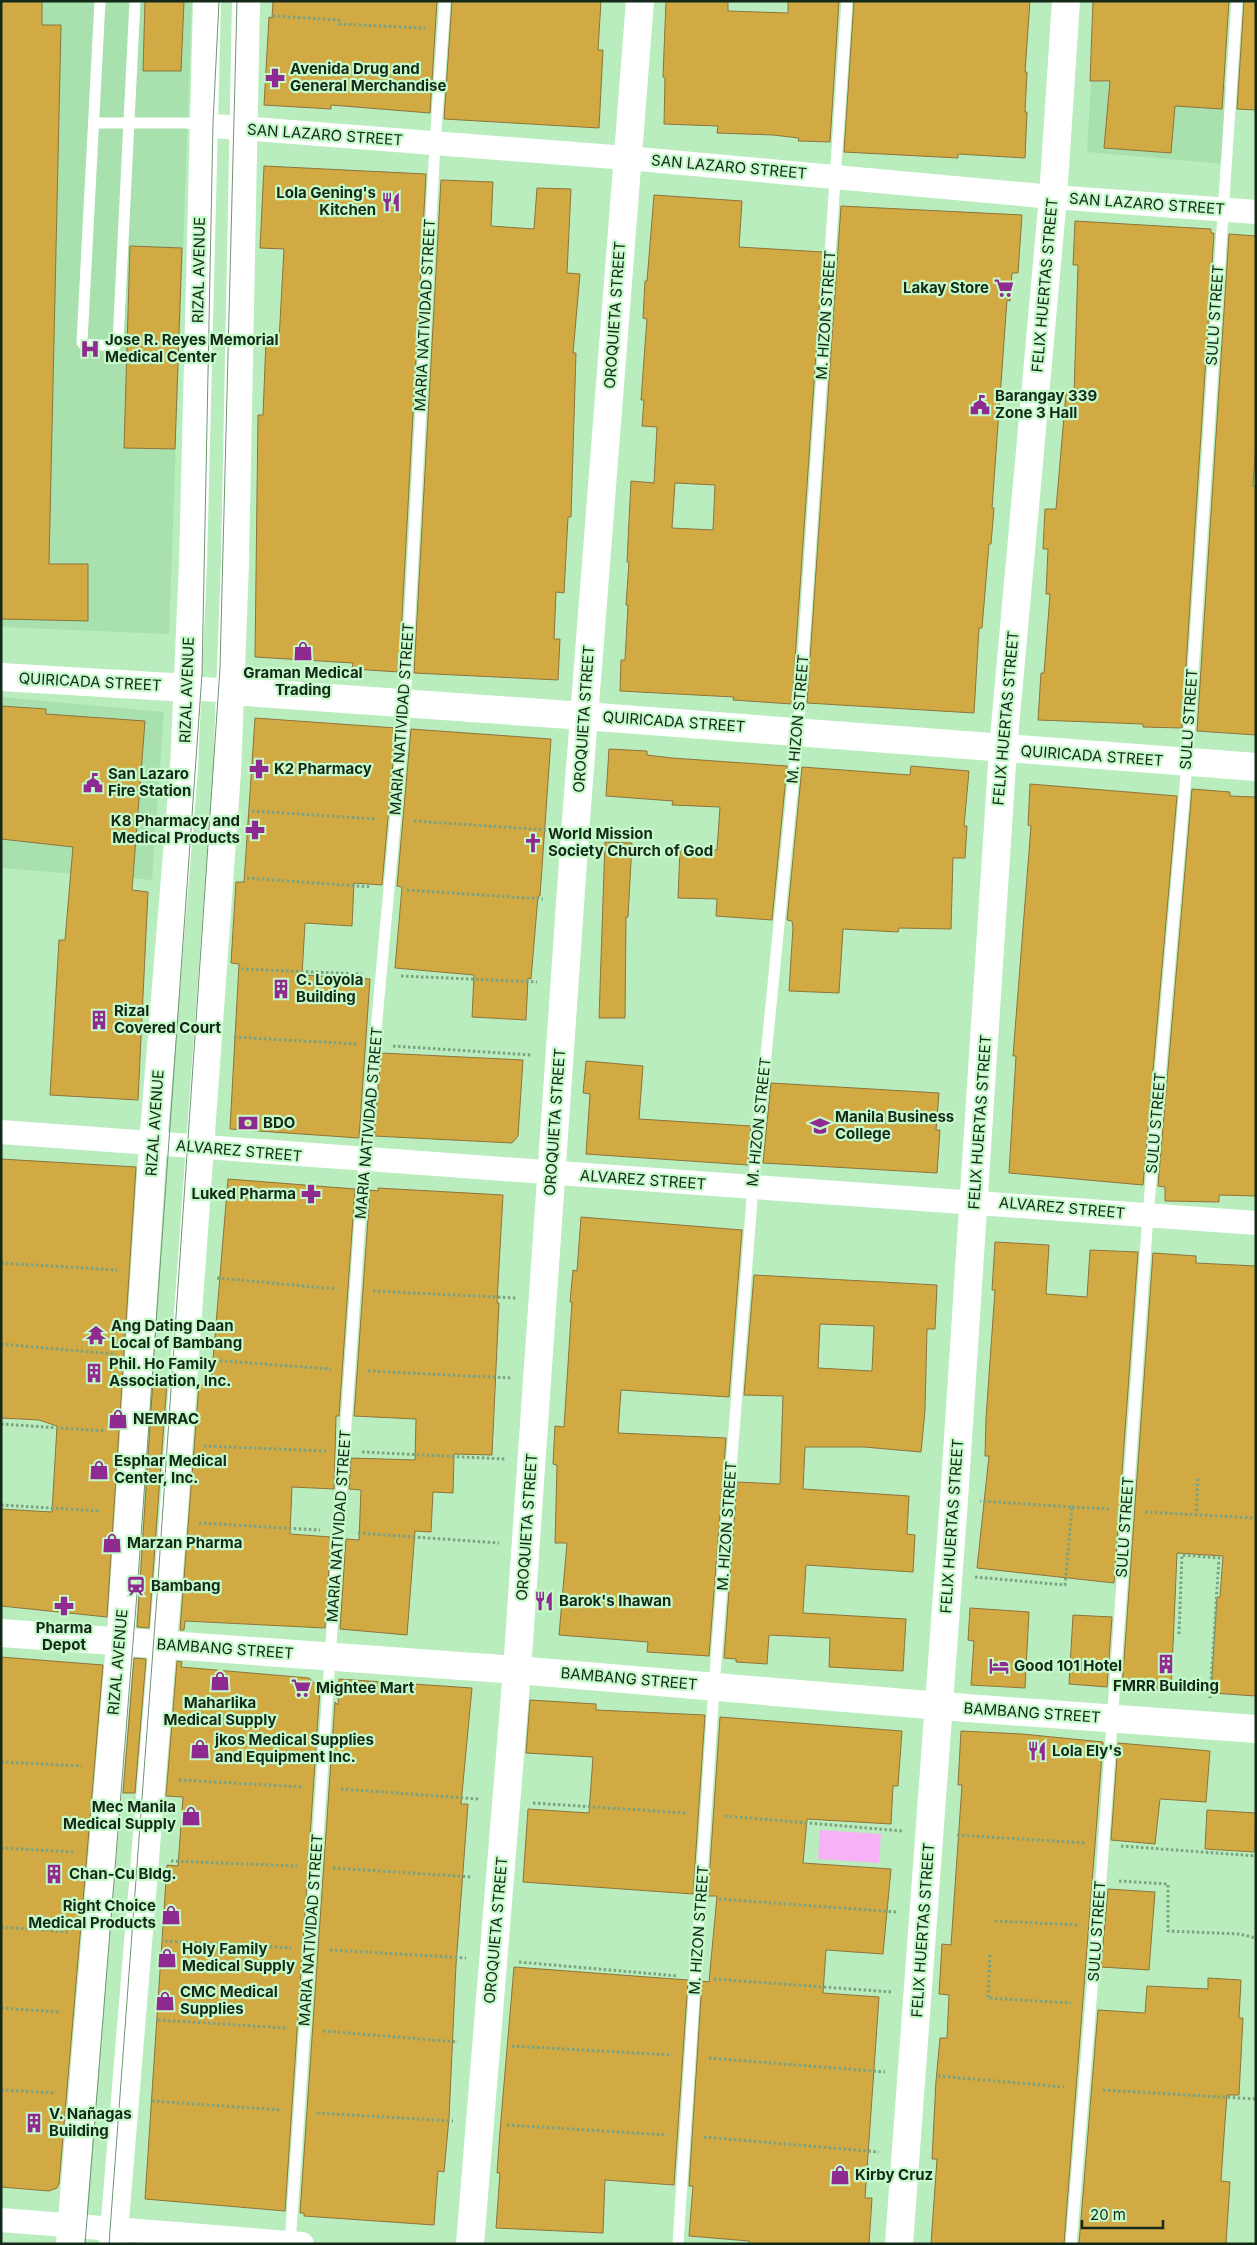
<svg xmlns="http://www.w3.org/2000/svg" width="1257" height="2245" font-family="Inter,sans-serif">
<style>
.built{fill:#a8e1ae}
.green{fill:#f7b1f5}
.building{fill:#d2aa43;stroke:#8c743a;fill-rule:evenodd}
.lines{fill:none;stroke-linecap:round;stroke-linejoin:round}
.path{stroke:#7ba37f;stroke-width:3;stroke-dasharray:2.5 2.5;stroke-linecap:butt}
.service{stroke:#fff;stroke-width:11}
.minor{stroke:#fff;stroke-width:24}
.tertiary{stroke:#fff;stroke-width:28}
.primary{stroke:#fff;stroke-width:28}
.tram{stroke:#6f9573;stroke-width:1}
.labels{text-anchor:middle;stroke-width:4.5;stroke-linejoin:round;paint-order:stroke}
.poi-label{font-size:15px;font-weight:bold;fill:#152918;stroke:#c6facb;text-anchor:start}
.street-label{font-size:15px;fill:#152918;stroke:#c6facb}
</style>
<rect width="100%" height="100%" fill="#b9edbe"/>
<path class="built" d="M1 1H192L169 634 1 627Z
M1091 82 1229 86 1223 164 1087 152Z
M1 697 164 712 152 880 1 868Z"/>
<path class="green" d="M820 1830 881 1834 879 1863 818 1859Z"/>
<path class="building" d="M1 1H42V25H61L49 564H88V621L1 619Z
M145 1H184L181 71H143Z
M273 1H437L430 113 331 105V109L264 105 269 17 272 18Z
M452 1H601L598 50H603L599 128 444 119Z
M666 1H728V11L788 13V1H839L830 142 798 141 799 138 773 135 717 133 718 126 664 124 665 78 663 77Z
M854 1H1030L1025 72H1027L1025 112H1027L1025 158 958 154V158L844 152Z
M1093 1H1229L1222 109 1175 106 1171 153 1104 148 1110 81H1090Z
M1244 1H1256V110L1237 109Z
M264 166 426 174 399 672 352 669 353 663 255 657 258 415H263L266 340H279L284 249 260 248Z
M441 180 493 182 491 226 534 229 537 188 571 189 567 273 580 274 573 353H576L571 517H568L564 593 556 592 554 639H560L558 680 414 673Z
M654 195 742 201 739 247 823 252 792 704 733 700 734 697 620 691 621 660H625L628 605H626L629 562H627L631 481 654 483 657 427 642 426 644 400H641L647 319 643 318 645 281H647ZM675 483 715 485 713 530 672 528Z
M841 206 1022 215 1018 273H1012L1010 301 1007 300 992 508H994L991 544H989L982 628H979L974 713 807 703Z
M1075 221 1211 229V233H1214L1182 728 1143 727V724L1038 720 1041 673H1044L1050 594H1046L1048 549H1043L1045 509H1056L1066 393H1074L1078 265H1073Z
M1229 234 1256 236V444L1253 486H1256V735L1197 731Z
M130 246 182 248 175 449 124 448Z
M1 706 46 709V714L145 721 132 890 148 892 138 1100 50 1095 59 940H65L73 847 1 839Z
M255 718 396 728 382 885 354 883 352 926 305 923 302 975 370 979 359 1138 230 1129 239 964 231 963 236 882H244Z
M411 729 551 739 540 896H538L531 979 528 978 526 1020 472 1017 474 975 395 968 402 887 397 886Z
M609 749 647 751V755L672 758 787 766 772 920 716 916 717 899 678 898 680 849 717 850 720 807 672 805 673 801 606 796Z
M911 766 969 771 964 826H967L965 858H953L951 929 899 928 898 932 843 929 839 993 789 991 793 927 792 921 787 920 802 767 910 775Z
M1030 784 1177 796 1143 1185 1009 1173 1016 1056H1013L1031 826 1028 825Z
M1192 789 1230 792V796L1256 797V1196L1219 1195V1202L1165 1201V1187L1158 1186Z
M605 842 632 843 628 917H626L625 1018H599Z
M381 1053 523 1060 518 1136 512 1143 374 1136Z
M586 1061 643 1066 639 1119 751 1126 748 1165 586 1154 590 1094 583 1093Z
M771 1083 939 1093 936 1130H940L937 1173 763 1163Z
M1 1159 136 1167 107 1617 1 1606V1509L52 1512 57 1426 39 1420 1 1418Z
M228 1179 355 1189 339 1416H336L334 1489 292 1487 290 1534 331 1537 325 1628 185 1621 184 1630H180L199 1384H211Z
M378 1188 503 1195 497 1303H499L492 1455 454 1454 453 1493 433 1492 431 1532 415 1531 407 1635 340 1629 346 1539 359 1540 361 1490 349 1489 351 1458 415 1460 416 1419 354 1416 370 1190 378 1191Z
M581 1217 742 1230 729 1397 621 1390 618 1433 726 1438 709 1656 647 1652 648 1642 559 1635 567 1543H555L557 1465 553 1464 555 1426 564 1427 572 1302H570L573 1270 577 1271Z
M995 1242 1049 1245 1046 1294 1087 1297 1090 1250 1138 1252 1114 1583 977 1568 989 1456H985L986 1418 995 1290H992Z
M1153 1253 1196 1256V1263L1256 1266V1696L1211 1693 1217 1597H1220L1223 1556 1177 1553 1171 1691 1122 1688Z
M754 1275 937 1285 935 1329H927L925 1411 921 1452 864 1447H805L803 1489 909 1496 907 1534 915 1535 913 1572 806 1565 803 1613 906 1619 903 1671 829 1667 830 1638 769 1635 767 1664 736 1662V1659L724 1658 737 1482 780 1484 783 1396 744 1395ZM820 1324 874 1326 872 1371 818 1368Z
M153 1380 167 1381 149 1628 137 1627Z
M970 1608 1029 1612 1025 1688 971 1685 974 1641 968 1640Z
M1073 1615 1112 1617 1107 1687 1069 1684Z
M1 1657 103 1665 59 2184 57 2188 49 2191 1 2187Z
M134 1658 146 1659 135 1793H123Z
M177 1661 182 1662 181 1667 309 1678 320 1688 285 2211 145 2199 167 1865 178 1866 183 1797 166 1796Z
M339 1679 472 1688 461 1804H468L456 1965 449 2118 444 2172 438 2171 434 2225 304 2216V2213H300L335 1702 338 1705Z
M530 1700 596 1704V1710L705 1715 693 1894 523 1882 528 1809 589 1813 593 1757 526 1753Z
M720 1717 902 1731 898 1786H893L891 1824 807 1819 803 1863 891 1869 883 1954 826 1950 823 1993 879 1997 865 2198H872L869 2244H749V2241L689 2236 693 2186H689L702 1981 709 1982 717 1896H708Z
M961 1731 1022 1734 1103 1742 1064 2244H931L937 2159H932L936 2081 940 2038H947L949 1995 939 1994 942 1944 951 1945 962 1785H958Z
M1118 1743 1210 1751 1206 1802 1160 1799 1155 1844 1111 1840Z
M1207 1810 1256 1813 1254 1852 1205 1849Z
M1108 1889 1155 1892 1149 1970 1101 1967Z
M514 1967 688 1980 674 2185 605 2180 603 2233 496 2228 500 2173H497L500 2131Z
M1208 1978 1241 1980 1239 2018H1243L1239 2095H1227L1224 2136 1221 2181 1230 2182 1226 2244H1079L1098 2010 1145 2013 1147 1986 1208 1989Z"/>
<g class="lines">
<path class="path" d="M273 16 339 20V24L425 28
M252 811 376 819
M414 821 548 830
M247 878 371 887
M407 890 543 899
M241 969 362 974
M401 976 537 982
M234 1037 357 1044
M393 1046 532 1055
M1 1263 117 1270
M217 1278 337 1289
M373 1291 517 1298
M1 1344 114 1354
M210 1360 331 1369
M368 1371 511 1378
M1 1424 106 1431
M204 1446 326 1451
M362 1452 505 1459
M1 1505 101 1511
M1072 1507 1109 1509
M1145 1512 1256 1518
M1196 1516 1198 1478
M199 1523 320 1530
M358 1533 499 1543
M975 1577 1065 1585 1072 1507 980 1501
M1179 1634 1182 1555 1219 1558 1210 1698
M1 1762 82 1766
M179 1780 302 1787
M341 1789 479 1799
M533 1803 686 1813
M725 1816 903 1831
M957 1835 1085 1843
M1121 1846 1256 1856
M1 1848 75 1852
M171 1861 297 1866
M333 1868 472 1877
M1119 1881 1168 1884V1931L1239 1934 1256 1938
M719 1899 897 1912
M995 1921 1079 1925
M1 1927 68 1932
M165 1941 291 1948
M330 1950 466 1958
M990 1955 988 1998 1071 2003
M519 1962 678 1976
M714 1979 892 1992
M1 2008 61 2012
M158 2020 286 2028
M323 2031 458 2042
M512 2046 671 2055
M709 2058 885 2072
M938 2076 1064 2087
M1 2090 56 2093
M1103 2090 1256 2099
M152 2101 281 2110
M317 2113 453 2121
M507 2125 667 2135
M704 2137 879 2152"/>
<path class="service" d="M100 1 82 342 83 344 115 346 118 342 135 1
M94 123H187L202 125
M290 2244 364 1161 404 725 435 144 445 1
M678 2244 714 1687 753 1187 798 732 847 1
M1071 2244 1101 1880 1148 1215 1187 763 1237 1"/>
<path class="minor" d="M202 125 627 158 1053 197 1256 212
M188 688 231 691
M1 1132C419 1166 838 1190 1256 1223
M1 2220 302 2244"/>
<path class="tertiary" d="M1 677 188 688
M231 691 584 716 1256 767
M1 1633 517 1670 940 1706 1256 1729
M470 2244 517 1670 575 832 640 1
M899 2244 954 1500 1003 749 1053 197 1066 1"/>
<path class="primary" d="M70 2244 122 1620 153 1144 184 769 193 563 207 1
M113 2244 173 1522 227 772 235 563 246 1"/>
<path class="tram" d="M85 2244 137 1593 202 674 213 123 219 1
M109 2244 157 1596 220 668 237 1"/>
</g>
<defs>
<symbol id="pharmacy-bare" viewBox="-9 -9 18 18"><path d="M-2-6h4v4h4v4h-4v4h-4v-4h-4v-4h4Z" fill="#8f2a90" stroke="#c6facb" stroke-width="2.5" paint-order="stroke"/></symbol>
<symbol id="restaurant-bare" viewBox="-9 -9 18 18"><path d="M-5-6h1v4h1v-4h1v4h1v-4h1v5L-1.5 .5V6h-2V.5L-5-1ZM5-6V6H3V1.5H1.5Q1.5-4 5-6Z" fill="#8f2a90" stroke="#c6facb" stroke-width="2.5" paint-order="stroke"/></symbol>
<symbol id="supermarket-bare" viewBox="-9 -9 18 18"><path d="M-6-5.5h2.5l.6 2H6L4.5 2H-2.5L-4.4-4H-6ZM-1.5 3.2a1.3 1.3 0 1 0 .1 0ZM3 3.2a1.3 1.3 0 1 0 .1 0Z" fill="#8f2a90" stroke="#c6facb" stroke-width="2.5" paint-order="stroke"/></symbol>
<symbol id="hospital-bare" viewBox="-9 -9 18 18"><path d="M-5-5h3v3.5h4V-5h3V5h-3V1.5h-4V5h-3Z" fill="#8f2a90" stroke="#c6facb" stroke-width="2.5" paint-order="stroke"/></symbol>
<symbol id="civic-bare" viewBox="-9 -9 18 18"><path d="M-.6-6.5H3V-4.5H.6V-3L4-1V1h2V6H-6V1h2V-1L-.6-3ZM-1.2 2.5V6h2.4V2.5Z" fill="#8f2a90" stroke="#c6facb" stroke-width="2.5" paint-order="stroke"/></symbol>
<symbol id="shop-bare" viewBox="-9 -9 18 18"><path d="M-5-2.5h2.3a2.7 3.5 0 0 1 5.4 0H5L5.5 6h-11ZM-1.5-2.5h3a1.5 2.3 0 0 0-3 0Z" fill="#8f2a90" stroke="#c6facb" stroke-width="2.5" paint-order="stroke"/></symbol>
<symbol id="church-bare" viewBox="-9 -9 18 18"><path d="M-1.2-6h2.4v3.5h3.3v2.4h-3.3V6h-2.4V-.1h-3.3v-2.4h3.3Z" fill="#8f2a90" stroke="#c6facb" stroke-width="2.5" paint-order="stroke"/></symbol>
<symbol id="building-bare" viewBox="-9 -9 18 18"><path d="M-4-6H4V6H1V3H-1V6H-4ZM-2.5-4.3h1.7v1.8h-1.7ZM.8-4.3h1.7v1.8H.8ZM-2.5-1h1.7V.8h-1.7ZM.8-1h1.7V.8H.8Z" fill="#8f2a90" stroke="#c6facb" stroke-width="2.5" paint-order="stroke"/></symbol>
<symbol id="bank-bare" viewBox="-9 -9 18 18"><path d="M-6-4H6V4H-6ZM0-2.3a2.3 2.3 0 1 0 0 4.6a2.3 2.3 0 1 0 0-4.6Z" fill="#8f2a90" stroke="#c6facb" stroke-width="2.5" paint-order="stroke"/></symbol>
<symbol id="university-bare" viewBox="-9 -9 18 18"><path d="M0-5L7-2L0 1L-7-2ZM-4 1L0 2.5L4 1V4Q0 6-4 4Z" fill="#8f2a90" stroke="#c6facb" stroke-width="2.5" paint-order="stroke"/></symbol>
<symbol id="temple-bare" viewBox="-9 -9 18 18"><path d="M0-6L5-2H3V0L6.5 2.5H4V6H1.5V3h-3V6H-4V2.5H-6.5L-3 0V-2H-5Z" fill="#8f2a90" stroke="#c6facb" stroke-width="2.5" paint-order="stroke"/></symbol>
<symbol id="station-bare" viewBox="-9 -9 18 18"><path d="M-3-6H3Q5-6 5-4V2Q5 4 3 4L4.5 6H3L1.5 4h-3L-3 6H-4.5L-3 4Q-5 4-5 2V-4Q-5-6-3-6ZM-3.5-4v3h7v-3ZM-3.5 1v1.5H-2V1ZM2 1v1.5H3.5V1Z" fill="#8f2a90" stroke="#c6facb" stroke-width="2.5" paint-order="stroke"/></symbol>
<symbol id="hotel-bare" viewBox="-9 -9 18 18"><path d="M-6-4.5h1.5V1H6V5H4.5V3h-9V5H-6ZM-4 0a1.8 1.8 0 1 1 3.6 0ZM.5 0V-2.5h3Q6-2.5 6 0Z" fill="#8f2a90" stroke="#c6facb" stroke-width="2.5" paint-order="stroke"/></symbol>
</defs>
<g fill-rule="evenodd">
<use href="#pharmacy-bare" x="261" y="64" width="28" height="28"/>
<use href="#restaurant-bare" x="377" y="188" width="28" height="28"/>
<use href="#supermarket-bare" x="990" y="274" width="28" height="28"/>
<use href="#hospital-bare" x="76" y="335" width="28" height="28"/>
<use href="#civic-bare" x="966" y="391" width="28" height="28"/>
<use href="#shop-bare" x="289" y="637" width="28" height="28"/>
<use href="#pharmacy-bare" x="245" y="755" width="28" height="28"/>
<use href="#civic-bare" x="79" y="769" width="28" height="28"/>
<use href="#pharmacy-bare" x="241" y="816" width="28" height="28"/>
<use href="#church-bare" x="519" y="829" width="28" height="28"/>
<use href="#building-bare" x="267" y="975" width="28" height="28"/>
<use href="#building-bare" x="85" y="1006" width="28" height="28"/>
<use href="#bank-bare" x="234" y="1109" width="28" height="28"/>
<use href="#university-bare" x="806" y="1112" width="28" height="28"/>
<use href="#pharmacy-bare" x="297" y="1180" width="28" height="28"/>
<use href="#temple-bare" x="82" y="1321" width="28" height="28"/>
<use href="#building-bare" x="80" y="1359" width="28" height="28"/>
<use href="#shop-bare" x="104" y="1405" width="28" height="28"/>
<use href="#shop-bare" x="85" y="1456" width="28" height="28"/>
<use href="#shop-bare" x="98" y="1529" width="28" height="28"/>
<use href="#station-bare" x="122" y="1572" width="28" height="28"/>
<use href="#restaurant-bare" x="530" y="1587" width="28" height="28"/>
<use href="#pharmacy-bare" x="50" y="1592" width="28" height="28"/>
<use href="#building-bare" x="1152" y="1650" width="28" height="28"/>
<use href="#hotel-bare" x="985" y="1652" width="28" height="28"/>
<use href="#shop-bare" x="206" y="1667" width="28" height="28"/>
<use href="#supermarket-bare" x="287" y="1674" width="28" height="28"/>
<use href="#shop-bare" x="186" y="1735" width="28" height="28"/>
<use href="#restaurant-bare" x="1023" y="1737" width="28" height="28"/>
<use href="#shop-bare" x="177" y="1802" width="28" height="28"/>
<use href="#building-bare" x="40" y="1860" width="28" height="28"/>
<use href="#shop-bare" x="157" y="1901" width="28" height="28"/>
<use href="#shop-bare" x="153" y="1944" width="28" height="28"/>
<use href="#shop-bare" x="151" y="1987" width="28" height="28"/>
<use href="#building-bare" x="20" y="2109" width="28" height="28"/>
<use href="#shop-bare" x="826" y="2161" width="28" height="28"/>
</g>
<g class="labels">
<g class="poi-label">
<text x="290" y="74">Avenida Drug and<tspan x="290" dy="17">General Merchandise</tspan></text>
<text x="376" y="198" text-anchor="end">Lola Gening's<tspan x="376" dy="17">Kitchen</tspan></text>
<text x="989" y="293" text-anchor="end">Lakay Store</text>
<text x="105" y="345">Jose R. Reyes Memorial<tspan x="105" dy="17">Medical Center</tspan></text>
<text x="995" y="401">Barangay 339<tspan x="995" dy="17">Zone 3 Hall</tspan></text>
<text x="303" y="678" text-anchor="middle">Graman Medical<tspan x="303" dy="17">Trading</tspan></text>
<text x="274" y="774">K2 Pharmacy</text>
<text x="108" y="779">San Lazaro<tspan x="108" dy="17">Fire Station</tspan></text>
<text x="240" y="826" text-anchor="end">K8 Pharmacy and<tspan x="240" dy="17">Medical Products</tspan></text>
<text x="548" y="839">World Mission<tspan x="548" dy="17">Society Church of God</tspan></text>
<text x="296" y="985">C. Loyola<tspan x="296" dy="17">Building</tspan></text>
<text x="114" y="1016">Rizal<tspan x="114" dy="17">Covered Court</tspan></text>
<text x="835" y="1122">Manila Business<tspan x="835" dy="17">College</tspan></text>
<text x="263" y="1128">BDO</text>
<text x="296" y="1199" text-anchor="end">Luked Pharma</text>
<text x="111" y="1331">Ang Dating Daan<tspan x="111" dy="17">Local of Bambang</tspan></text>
<text x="109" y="1369">Phil. Ho Family<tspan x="109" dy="17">Association, Inc.</tspan></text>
<text x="133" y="1424">NEMRAC</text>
<text x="114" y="1466">Esphar Medical<tspan x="114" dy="17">Center, Inc.</tspan></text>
<text x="127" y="1548">Marzan Pharma</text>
<text x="151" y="1591">Bambang</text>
<text x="559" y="1606">Barok's Ihawan</text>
<text x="64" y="1633" text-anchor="middle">Pharma<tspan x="64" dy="17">Depot</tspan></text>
<text x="1014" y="1671">Good 101 Hotel</text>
<text x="1166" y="1691" text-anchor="middle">FMRR Building</text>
<text x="316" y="1693">Mightee Mart</text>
<text x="220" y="1708" text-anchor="middle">Maharlika<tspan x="220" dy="17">Medical Supply</tspan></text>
<text x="215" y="1745">jkos Medical Supplies<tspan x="215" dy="17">and Equipment Inc.</tspan></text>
<text x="1052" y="1756">Lola Ely's</text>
<text x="176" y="1812" text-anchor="end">Mec Manila<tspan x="176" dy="17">Medical Supply</tspan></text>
<text x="69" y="1879">Chan-Cu Bldg.</text>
<text x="156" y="1911" text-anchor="end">Right Choice<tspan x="156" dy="17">Medical Products</tspan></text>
<text x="182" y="1954">Holy Family<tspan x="182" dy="17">Medical Supply</tspan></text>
<text x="180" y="1997">CMC Medical<tspan x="180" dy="17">Supplies</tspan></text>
<text x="49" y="2119">V. Nañagas<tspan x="49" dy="17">Building</tspan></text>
<text x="855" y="2180">Kirby Cruz</text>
</g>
<g class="street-label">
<text transform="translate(325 135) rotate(4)" y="5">SAN LAZARO STREET</text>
<text transform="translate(729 167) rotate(5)" y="5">SAN LAZARO STREET</text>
<text transform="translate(1147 204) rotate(4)" y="5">SAN LAZARO STREET</text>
<text transform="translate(199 270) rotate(-89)" y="5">RIZAL AVENUE</text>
<text transform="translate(1045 285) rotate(-85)" y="5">FELIX HUERTAS STREET</text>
<text transform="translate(425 315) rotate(-87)" y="5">MARIA NATIVIDAD STREET</text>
<text transform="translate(615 315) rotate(-86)" y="5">OROQUIETA STREET</text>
<text transform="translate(826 315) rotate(-86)" y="5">M. HIZON STREET</text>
<text transform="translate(1215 315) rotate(-86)" y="5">SULU STREET</text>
<text transform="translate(90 682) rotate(3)" y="5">QUIRICADA STREET</text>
<text transform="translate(187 690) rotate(-88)" y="5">RIZAL AVENUE</text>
<text transform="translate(1006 718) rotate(-85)" y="5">FELIX HUERTAS STREET</text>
<text transform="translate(402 719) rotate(-86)" y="5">MARIA NATIVIDAD STREET</text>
<text transform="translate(584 719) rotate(-86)" y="5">OROQUIETA STREET</text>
<text transform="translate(798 719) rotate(-85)" y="5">M. HIZON STREET</text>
<text transform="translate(1189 719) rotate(-86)" y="5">SULU STREET</text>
<text transform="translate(674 722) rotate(4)" y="5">QUIRICADA STREET</text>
<text transform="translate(1092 756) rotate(4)" y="5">QUIRICADA STREET</text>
<text transform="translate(555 1122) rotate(-86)" y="5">OROQUIETA STREET</text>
<text transform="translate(759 1122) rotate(-84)" y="5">M. HIZON STREET</text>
<text transform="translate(980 1122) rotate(-86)" y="5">FELIX HUERTAS STREET</text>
<text transform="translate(155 1123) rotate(-86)" y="5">RIZAL AVENUE</text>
<text transform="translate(369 1123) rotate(-85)" y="5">MARIA NATIVIDAD STREET</text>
<text transform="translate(1156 1123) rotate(-85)" y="5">SULU STREET</text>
<text transform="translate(239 1151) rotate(5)" y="5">ALVAREZ STREET</text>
<text transform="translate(643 1180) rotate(4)" y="5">ALVAREZ STREET</text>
<text transform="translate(1062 1208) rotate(5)" y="5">ALVAREZ STREET</text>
<text transform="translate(339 1526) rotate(-86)" y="5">MARIA NATIVIDAD STREET</text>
<text transform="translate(727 1526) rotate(-86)" y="5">M. HIZON STREET</text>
<text transform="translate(952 1526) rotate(-86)" y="5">FELIX HUERTAS STREET</text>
<text transform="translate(527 1527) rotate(-86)" y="5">OROQUIETA STREET</text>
<text transform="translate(1125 1527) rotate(-86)" y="5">SULU STREET</text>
<text transform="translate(225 1649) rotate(4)" y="5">BAMBANG STREET</text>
<text transform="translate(118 1662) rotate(-85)" y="5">RIZAL AVENUE</text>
<text transform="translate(629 1679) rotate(5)" y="5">BAMBANG STREET</text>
<text transform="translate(1032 1713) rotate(4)" y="5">BAMBANG STREET</text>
<text transform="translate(311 1930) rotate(-86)" y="5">MARIA NATIVIDAD STREET</text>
<text transform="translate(496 1930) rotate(-85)" y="5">OROQUIETA STREET</text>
<text transform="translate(699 1930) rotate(-86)" y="5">M. HIZON STREET</text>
<text transform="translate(923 1930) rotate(-86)" y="5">FELIX HUERTAS STREET</text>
<text transform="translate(1097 1931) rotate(-86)" y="5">SULU STREET</text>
</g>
</g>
<rect width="1257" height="2245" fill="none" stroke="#152918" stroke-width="5"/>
<path d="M1082 2220v8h81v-8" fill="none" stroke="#152918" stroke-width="2.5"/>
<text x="1090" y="2220" font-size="15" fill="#152918" stroke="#c6facb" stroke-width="4" paint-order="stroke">20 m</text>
</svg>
